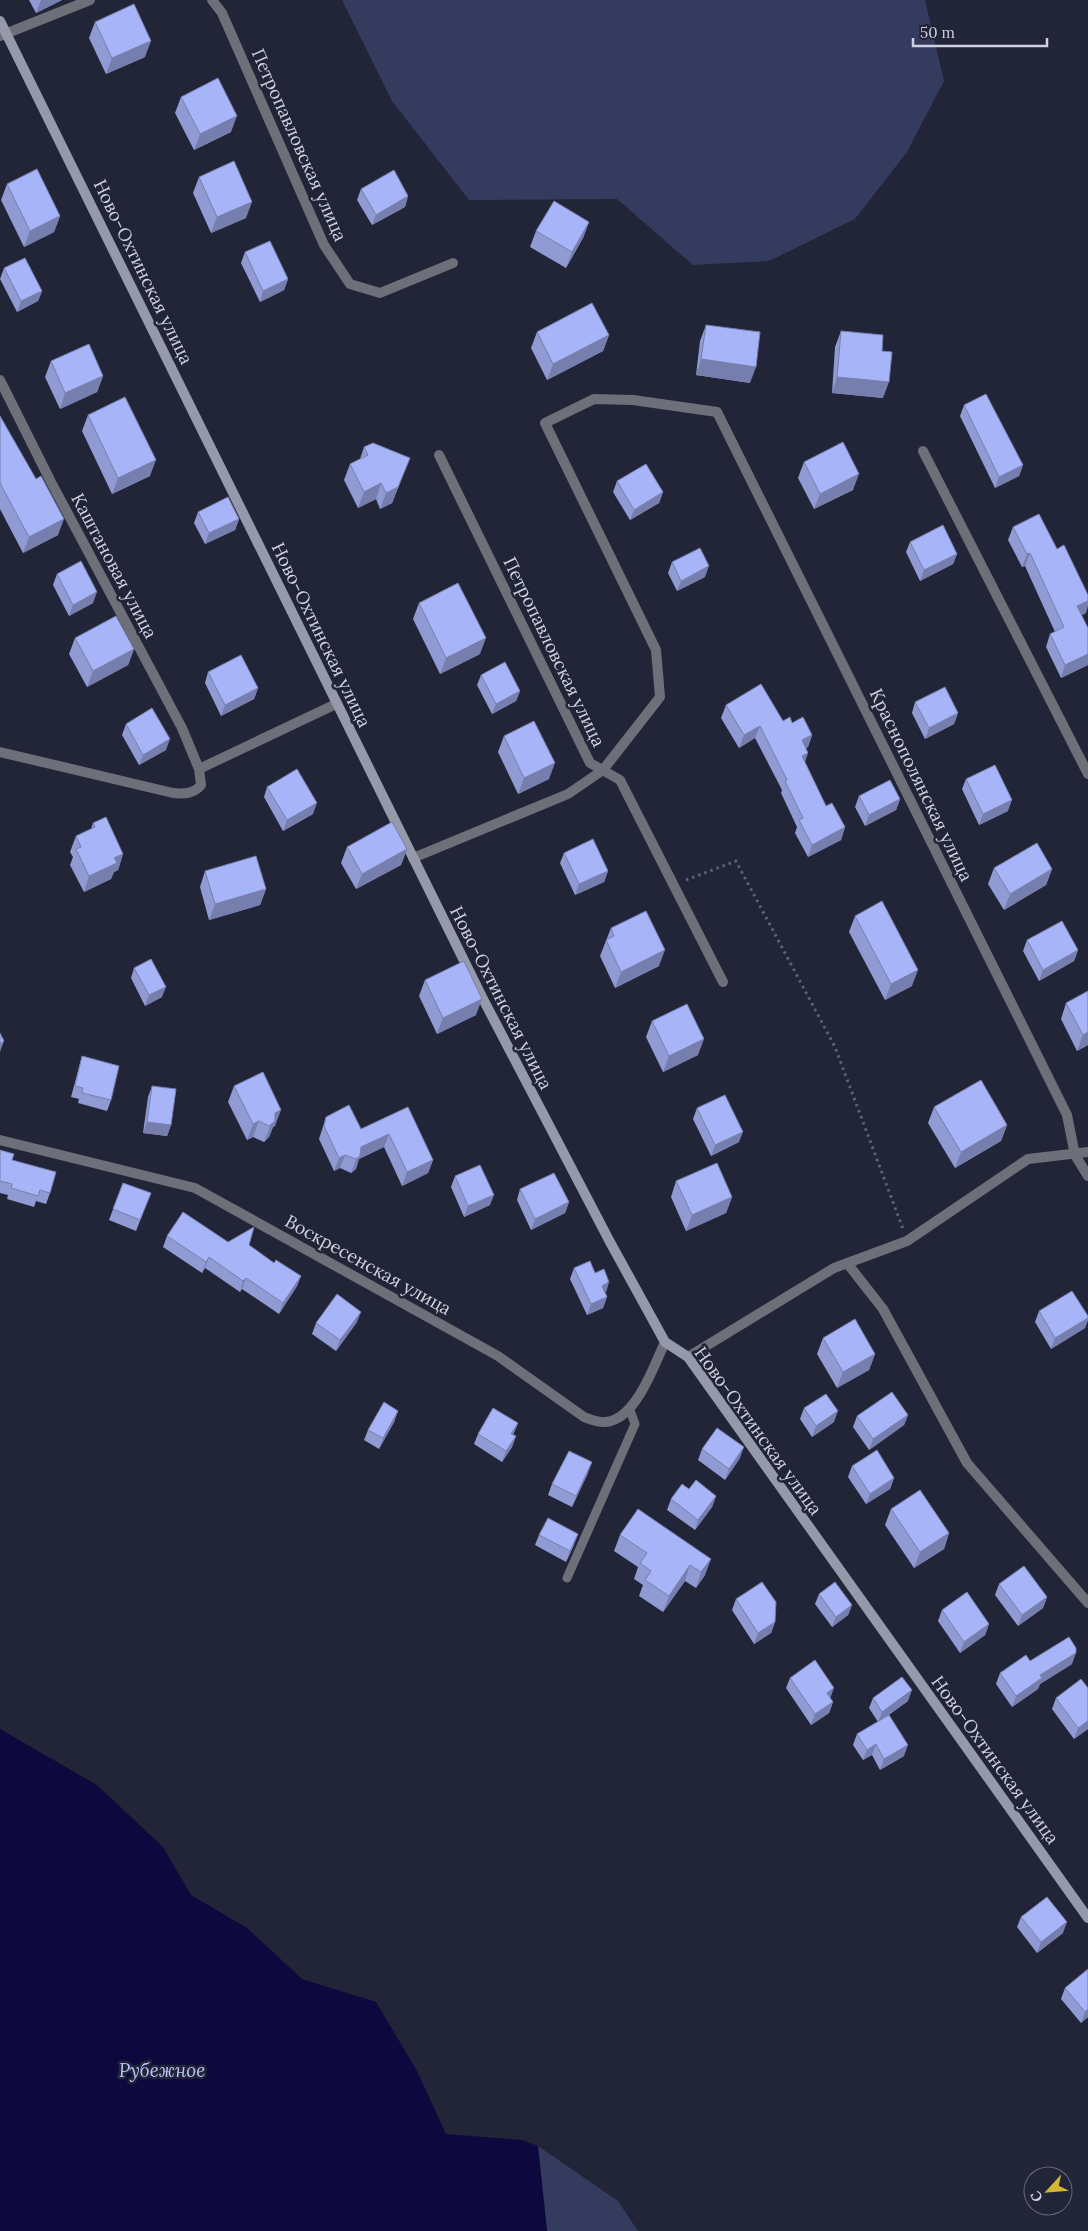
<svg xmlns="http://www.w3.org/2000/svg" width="1088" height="2231" font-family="Lora,serif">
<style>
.green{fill:#353b5e}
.water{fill:#0d093f}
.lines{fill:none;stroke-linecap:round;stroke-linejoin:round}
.path{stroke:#5e6272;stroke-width:3;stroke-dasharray:2.5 4;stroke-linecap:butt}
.lane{stroke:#6d6f79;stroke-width:9}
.street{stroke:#6d6f79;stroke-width:10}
.secondary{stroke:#9599a9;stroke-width:10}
.wall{fill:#909bd4}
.shaded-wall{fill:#757ead}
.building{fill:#a7b4f7;stroke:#757ead}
.labels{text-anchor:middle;stroke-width:5;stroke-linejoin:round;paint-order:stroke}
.street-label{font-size:18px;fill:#cfd2de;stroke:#212537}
.water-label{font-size:19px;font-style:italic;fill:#b9c4fa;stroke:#212537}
</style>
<rect width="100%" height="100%" fill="#212537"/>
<path class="green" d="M342 0H925L944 81 907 152 855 219 769 261 693 265 617 199 469 200 392 101Z
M538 2146 618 2201 638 2231H547Z"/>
<path class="water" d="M0 1729 97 1785 163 1847 191 1895 247 1928 302 1979 376 2002 416 2069 446 2134 522 2140 538 2146 547 2231H0Z"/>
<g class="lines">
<path class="path" d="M686 880 736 861 835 1047 903 1229"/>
<path class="lane" d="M567 1578 635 1424 630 1410"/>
<path class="street" d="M212 0 222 13 324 245 350 284 380 293 453 263
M0 36 90 0
M0 380 51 482 182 728 199 769
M923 451 1088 774
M439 455 590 763 620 780 723 982
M0 752 173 793C184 794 194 794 201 785L199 769 336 704
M413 858 568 794 603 770 660 697 656 650 545 423 594 399 633 400 717 412 1067 1115 1075 1155 1088 1176
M0 1140 195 1188 498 1356 584 1417C592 1420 602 1424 611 1421 637 1414 654 1366 665 1342
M847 1263 883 1309 967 1463 1088 1603
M688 1357 834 1268 907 1241 1028 1159 1088 1152"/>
<path class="secondary" d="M0 21 482 997 610 1242 665 1342 688 1357 1088 1918"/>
</g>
<path class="wall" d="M29 0H62L36 13Z
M95 22 145 57 106 74 89 38Z
M181 97 231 132 194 150 175 113Z
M199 177 246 218 211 233 193 193Z
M7 184 60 216 54 232 24 247 1 200Z
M361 189 408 196 405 207 372 225 357 200Z
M589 222 583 238 566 268 530 247 536 231Z
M245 252 288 279 284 290 260 302 241 263Z
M4 268 42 291 38 301 17 312 0 279Z
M706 325 750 383 696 375 700 341Z
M841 331 882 351 883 398 832 393 835 347Z
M537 332 609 335 603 351 547 380 531 348Z
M51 361 103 376 97 392 60 409 45 377Z
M964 405 1023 465 1019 476 995 488 960 416Z
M88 415 150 476 112 494 82 431Z
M0 416 58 535 23 553 0 509Z
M364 447 410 458 392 503 380 509 376 499 358 508 344 480 350 464 360 459Z
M804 462 853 490 814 509 798 478Z
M617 481 663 492 659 503 630 520 613 492Z
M198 512 239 519 235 530 205 544 194 523Z
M1013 527 1086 613 1081 615 1088 628V665L1061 678 1046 647 1050 634 1055 632 1025 566 1022 567 1008 540Z
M910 542 957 554 953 564 920 581 906 552Z
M672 562 705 577 677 591 668 573Z
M57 574 93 603 69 616 53 585Z
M419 603 480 654 440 674 413 619Z
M75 638 134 649 128 665 87 687 69 654Z
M208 672 258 688 254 699 221 716 205 683Z
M481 675 520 691 516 701 492 714 477 685Z
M915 702 958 713 954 724 925 739 912 713Z
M726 705 783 721 792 723 812 735 808 747 806 748 805 762 826 806 845 827 841 840 808 857 795 833 797 827 781 793 782 790 755 738 739 748 721 718Z
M126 724 166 750 139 765 122 735Z
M504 736 549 779 518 794 498 752Z
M966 779 1008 811 979 825 962 789Z
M267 787 313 814 283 831 264 797Z
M859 796 900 799 896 810 865 826 855 807Z
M93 823 123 854 118 870 114 872 111 879 84 892 70 865 73 857 70 852 76 836 91 829Z
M347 847 407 849 401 865 356 889 341 863Z
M564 853 608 871 604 882 575 895 560 863Z
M994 868 1052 869 1046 885 1004 910 988 884Z
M205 871 266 889 260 905 209 920 200 887Z
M855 916 912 986 885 1000 849 932Z
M611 928 659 966 615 988 600 956Z
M1027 940 1078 950 1074 961 1039 981 1023 951Z
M134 968 162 997 145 1006 131 978Z
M425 980 476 1015 437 1034 419 996Z
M1088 991V1045L1077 1051 1061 1019 1066 1003Z
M652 1021 698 1055 663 1072 646 1037Z
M82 1056 111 1100 107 1111 78 1103 79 1099 71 1097 79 1067Z
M152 1086 171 1125 167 1136 143 1133 148 1097Z
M234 1086 275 1126 273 1127 269 1137 264 1142 253 1137 247 1140 228 1102Z
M408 1107 433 1160 428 1173 402 1186 384 1147 359 1159 356 1169 351 1173 340 1168 334 1171 319 1139 326 1117 361 1129Z
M934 1107 1007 1125 1001 1141 955 1168 928 1123Z
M697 1108 739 1142 711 1156 693 1119Z
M0 1150 50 1193 46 1204 36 1201 34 1207 7 1199 8 1195 0 1193Z
M455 1176 490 1205 464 1217 451 1187Z
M676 1181 732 1197 726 1213 686 1231 671 1197Z
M123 1183 151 1193 136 1231 109 1220Z
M520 1189 569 1202 565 1213 531 1230 517 1200Z
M167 1236 228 1242 249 1245 274 1263 301 1276 297 1286 279 1314 242 1289 240 1292 205 1268 202 1273 163 1247Z
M574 1268 595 1273 607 1297 603 1308 587 1315 570 1279Z
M1039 1311 1088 1316V1320L1085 1328 1051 1349 1035 1322Z
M357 1322 336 1351 312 1334 316 1323Z
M823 1338 875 1354 869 1370 837 1388 817 1354Z
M804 1408 834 1422 812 1437 800 1419Z
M398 1411 394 1422 379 1449 364 1440 368 1430Z
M908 1415 904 1425 869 1450 853 1427 857 1416Z
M518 1423 513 1435 516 1436 512 1447 502 1462 474 1444 478 1434Z
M702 1449 740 1458 725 1480 698 1460Z
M852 1466 894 1478 890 1489 866 1504 848 1477Z
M588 1473 572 1507 548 1495 552 1484Z
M689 1489 716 1496 712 1507 695 1530 667 1510 671 1499Z
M638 1509 705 1575 696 1588 685 1581 663 1612 639 1596 643 1585 634 1579 638 1567 614 1551 620 1535Z
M891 1509 949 1533 944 1549 914 1568 885 1525Z
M539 1535 574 1545 566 1562 535 1545Z
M999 1584 1047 1597 1043 1608 1018 1626 995 1595Z
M819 1594 852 1605 848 1615 832 1627 815 1604Z
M736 1599 775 1622 771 1633 754 1644 732 1610Z
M942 1610 989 1624 985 1635 960 1653 938 1621Z
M1030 1661 1072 1664 1040 1684 1038 1689 1012 1707 996 1684 1000 1673Z
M790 1678 830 1699 833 1702 829 1713 811 1725 786 1688Z
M873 1698 908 1701 886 1717 904 1756 880 1770 872 1755 863 1760 853 1745 857 1734 878 1722 869 1708Z
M1056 1698 1088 1729 1074 1739 1052 1709Z
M1021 1917 1063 1933 1037 1953 1017 1927Z
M1088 1969V2017L1081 2023 1061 1999 1065 1988Z"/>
<path class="shaded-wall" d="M41 0H62L36 13Z
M151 41 145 57 106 74 112 58Z
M237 116 231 132 194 150 200 134Z
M408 196 405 207 372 225 376 215Z
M252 202 246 218 211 233 217 217Z
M60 216 54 232 24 247 30 231Z
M589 222 583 238 566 268 572 252Z
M288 279 284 290 260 302 263 291Z
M42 291 38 301 17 312 21 301Z
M609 335 603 351 547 380 553 364Z
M701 359 756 367 750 383 696 375Z
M103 376 97 392 60 409 65 393Z
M837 377 889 382 883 398 832 393Z
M410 458 392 503 380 509 386 493Z
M156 460 150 476 112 494 118 478Z
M1023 465 1019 476 995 488 999 477Z
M859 474 853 490 814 509 820 494Z
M381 483 376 499 358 508 364 492Z
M663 492 659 503 630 520 634 510Z
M64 519 58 535 23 553 29 537Z
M239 519 235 530 205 544 209 533Z
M1030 553 1025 566 1022 567 1027 554Z
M957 554 953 564 920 581 924 570Z
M709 566 705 577 677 591 681 581Z
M97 592 93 603 69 616 73 605Z
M1088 601V606L1086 613 1072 620 1077 606Z
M486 638 480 654 440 674 446 658Z
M134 649 128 665 87 687 93 671Z
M1088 654V665L1061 678 1065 665Z
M258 688 254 699 221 716 225 705Z
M520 691 516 701 492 714 496 704Z
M958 713 954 724 925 739 929 728Z
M760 726 755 738 739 748 744 735Z
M812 735 808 747 798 753 802 740Z
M170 739 166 750 139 765 143 755Z
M808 753 804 765 802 756Z
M555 763 549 779 518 794 524 778Z
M900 799 896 810 865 826 869 815Z
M1012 800 1008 811 979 825 983 814Z
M317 803 313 814 283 831 287 820Z
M845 827 841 840 808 857 812 845Z
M407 849 401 865 356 889 362 874Z
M123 854 118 870 114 872 111 879 84 892 89 876 114 858Z
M1052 869 1046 885 1004 910 1010 894Z
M608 871 604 882 575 895 579 884Z
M266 889 260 905 209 920 215 904Z
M665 950 659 966 615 988 621 972Z
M1078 950 1074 961 1039 981 1043 970Z
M918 970 912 986 885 1000 891 984Z
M166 987 162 997 145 1006 149 995Z
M482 999 476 1015 437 1034 443 1018Z
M1088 1032V1045L1077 1051 1083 1035Z
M704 1039 698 1055 663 1072 669 1056Z
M4 1041 0 1052V1044Z
M281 1110 275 1126 273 1127 269 1137 264 1142 275 1113Z
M259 1121 253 1137 247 1140 253 1124Z
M147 1122 171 1125 167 1136 143 1133Z
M1007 1125 1001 1141 955 1168 961 1152Z
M743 1132 739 1142 711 1156 715 1145Z
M389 1134 384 1147 359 1159 356 1169 351 1173 361 1147Z
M345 1155 340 1168 334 1171 339 1158Z
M433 1160 428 1173 402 1186 407 1172Z
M494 1195 490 1205 464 1217 468 1206Z
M732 1197 726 1213 686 1231 692 1215Z
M569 1202 565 1213 531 1230 535 1219Z
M209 1257 205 1268 202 1273 206 1262Z
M301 1276 297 1286 279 1314 283 1303Z
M246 1278 242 1289 240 1292 243 1281Z
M609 1282 606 1293 602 1286Z
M607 1297 603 1308 587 1315 591 1304Z
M361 1312 357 1322 336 1351 340 1340Z
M1088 1318 1085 1328 1051 1349 1055 1338Z
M875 1354 869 1370 837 1388 843 1372Z
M398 1411 394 1422 379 1449 383 1438Z
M838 1411 834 1422 812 1437 816 1426Z
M908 1415 904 1425 869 1450 873 1439Z
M518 1423 514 1433 507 1444 511 1434Z
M516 1436 512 1447 502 1462 506 1451Z
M744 1447 740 1458 725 1480 729 1469Z
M592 1462 588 1473 572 1507 576 1496Z
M894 1478 890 1489 866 1504 870 1494Z
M716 1496 712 1507 695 1530 698 1520Z
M949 1533 944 1549 914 1568 920 1552Z
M578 1534 574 1545 566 1562 570 1551Z
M711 1559 705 1575 696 1588 701 1572Z
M690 1565 685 1581 663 1612 669 1596Z
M1047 1597 1043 1608 1018 1626 1022 1615Z
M852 1605 848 1615 832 1627 836 1617Z
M775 1622 771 1633 754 1644 758 1633Z
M989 1624 985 1635 960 1653 964 1642Z
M1076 1653 1072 1664 1040 1684 1038 1689 1012 1707 1016 1696 1040 1675Z
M834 1688 830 1699 827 1693Z
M912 1690 908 1701 878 1722 882 1712Z
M833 1702 829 1713 811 1725 815 1714Z
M1088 1721V1729L1074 1739 1078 1728Z
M876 1744 872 1755 863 1760 867 1750Z
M908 1745 904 1756 880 1770 884 1759Z
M1067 1922 1063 1933 1037 1953 1041 1942Z
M1088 2009V2017L1081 2023 1085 2012Z"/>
<path class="building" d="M134 4 151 41 112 58 95 22Z
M218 78 237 116 200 134 181 97Z
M234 161 252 202 217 217 199 177Z
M37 169 60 216 30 231 7 184Z
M394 170 408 196 376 215 361 189Z
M554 201 589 222 572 252 536 231Z
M270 241 288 279 263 291 245 252Z
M25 258 42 291 21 301 4 268Z
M592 303 609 335 553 364 537 332Z
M706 325 760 332 756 367 701 359Z
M841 331 883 335 882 351 892 352 889 382 837 377Z
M89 344 103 376 65 393 51 361Z
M986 394 1023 465 999 477 964 405Z
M125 397 156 460 118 478 88 415Z
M0 416 36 479 41 476 64 519 29 537 0 483Z
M843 442 859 474 820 494 804 462Z
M373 443 410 458 398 487 386 493 381 483 364 492 350 464 368 455 364 447Z
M646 464 663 492 634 510 617 481Z
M228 497 239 519 209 533 198 512Z
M1039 514 1057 549 1064 545 1088 595V601L1077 606 1088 628V654L1065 665 1050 634 1064 627 1030 553 1027 554 1013 527Z
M943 525 957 554 924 570 910 542Z
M700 548 709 566 681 581 672 562Z
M81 561 97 592 73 605 57 574Z
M458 583 486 638 446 658 419 603Z
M116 616 134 649 93 671 75 638Z
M241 655 258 688 225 705 208 672Z
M505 662 520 691 496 704 481 675Z
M761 684 783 721 790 717 792 723 803 717 812 735 802 740 808 753 802 756 826 806 832 803 845 827 812 845 799 820 803 818 785 781 787 780 760 726 744 735 726 705Z
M945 687 958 713 929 728 915 702Z
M152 708 170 739 143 755 126 724Z
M534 721 555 763 524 778 504 736Z
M995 765 1012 800 983 814 966 779Z
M297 769 317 803 287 820 267 787Z
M890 780 900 799 869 815 859 796Z
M106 817 123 854 114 858 117 863 89 876 76 849 81 847 76 836 95 827 93 823Z
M392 822 407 849 362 874 347 847Z
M593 839 608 871 579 884 564 853Z
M1037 843 1052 869 1010 894 994 868Z
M256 856 266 889 215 904 205 871Z
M882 901 918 970 891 984 855 916Z
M646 911 665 950 621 972 606 940 614 936 611 928Z
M1062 921 1078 950 1043 970 1027 940Z
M151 959 166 987 149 995 134 968Z
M464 961 482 999 443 1018 425 980Z
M1088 991V1032L1083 1035 1066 1003Z
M687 1004 704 1039 669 1056 652 1021Z
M0 1033 4 1041 0 1044Z
M82 1056 119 1066 111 1100 82 1093 83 1088 75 1086Z
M263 1072 281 1110 275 1113V1121L269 1126 259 1121 253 1124 234 1086Z
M981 1080 1007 1125 961 1152 934 1107Z
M152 1086 176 1089 171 1125 147 1122Z
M725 1095 743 1132 715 1145 697 1108Z
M349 1105 361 1129 408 1107 433 1160 407 1172 389 1134 361 1147 360 1156 356 1159 345 1155 339 1158 324 1126 326 1117Z
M0 1150 14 1154 12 1160 56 1172 50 1193 40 1190 38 1196 11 1188 12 1184 0 1181Z
M717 1163 732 1197 692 1215 676 1181Z
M480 1165 494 1195 468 1206 455 1176Z
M554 1173 569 1202 535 1219 520 1189Z
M123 1183 151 1193 140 1220 113 1209Z
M183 1212 228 1242 254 1227 249 1245 274 1263 276 1260 301 1276 283 1303 246 1278 243 1281 209 1257 206 1262 167 1236Z
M590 1261 595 1273 604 1269 609 1282 602 1286 607 1297 591 1304 574 1268Z
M1072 1291 1088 1316V1318L1055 1338 1039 1311Z
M337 1294 361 1312 340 1340 316 1323Z
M855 1319 875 1354 843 1372 823 1338Z
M892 1392 908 1415 873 1439 857 1416Z
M826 1394 838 1411 816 1426 804 1408Z
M384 1402 398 1411 383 1438 368 1430Z
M493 1408 518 1423 511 1434 516 1436 506 1451 478 1434Z
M717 1428 744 1447 729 1469 702 1449Z
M877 1450 894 1478 870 1494 852 1466Z
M569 1451 592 1462 576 1496 552 1484Z
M696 1480 716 1496 698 1520 671 1499 682 1484 689 1489Z
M920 1490 949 1533 920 1552 891 1509Z
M638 1509 711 1559 701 1572 690 1565 669 1596 645 1580 651 1571 640 1563 647 1553 620 1535Z
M548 1518 578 1534 570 1551 539 1535Z
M1024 1566 1047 1597 1022 1615 999 1584Z
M762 1582 776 1602 775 1622 758 1633 736 1599Z
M835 1582 852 1605 836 1617 819 1594Z
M967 1592 989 1624 964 1642 942 1610Z
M1069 1637 1076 1648V1653L1040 1675 1042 1678 1016 1696 1000 1673 1026 1655 1030 1661Z
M815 1660 834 1688 827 1693 833 1702 815 1714 790 1678Z
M902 1677 912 1690 882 1712 873 1698Z
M1081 1679 1088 1688V1721L1078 1728 1056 1698Z
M889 1715 908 1745 884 1759 876 1744 867 1750 857 1734Z
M1047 1897 1067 1922 1041 1942 1021 1917Z
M1088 1969V2009L1085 2012 1065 1988Z"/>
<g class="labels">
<g class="street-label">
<text transform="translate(299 145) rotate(66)" y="6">Петропавловская улица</text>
<text transform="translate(143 272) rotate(64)" y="6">Ново-Охтинская улица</text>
<text transform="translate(114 566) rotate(62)" y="6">Каштановая улица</text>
<text transform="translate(321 635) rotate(64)" y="6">Ново-Охтинская улица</text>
<text transform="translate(554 652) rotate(64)" y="6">Петропавловская улица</text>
<text transform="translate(921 785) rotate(64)" y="6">Краснополянская улица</text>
<text transform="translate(501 998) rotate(63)" y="6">Ново-Охтинская улица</text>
<text transform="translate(368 1265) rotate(29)" y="6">Воскресенская улица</text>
<text transform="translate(758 1431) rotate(54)" y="6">Ново-Охтинская улица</text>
<text transform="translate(995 1760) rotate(54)" y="6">Ново-Охтинская улица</text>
</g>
<g class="water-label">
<text x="162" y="2077">Рубежное</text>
</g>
</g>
<g transform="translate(1048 2191) rotate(244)"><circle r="24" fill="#212537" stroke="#676a7a"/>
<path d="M0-4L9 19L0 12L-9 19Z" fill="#d4b635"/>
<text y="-8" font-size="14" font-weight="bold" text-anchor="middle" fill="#cfd2de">С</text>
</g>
<path d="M913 38v8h134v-8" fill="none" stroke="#cfd2de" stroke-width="2.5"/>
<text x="920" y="38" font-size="15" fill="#cfd2de" stroke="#212537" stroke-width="4" paint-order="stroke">50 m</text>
</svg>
